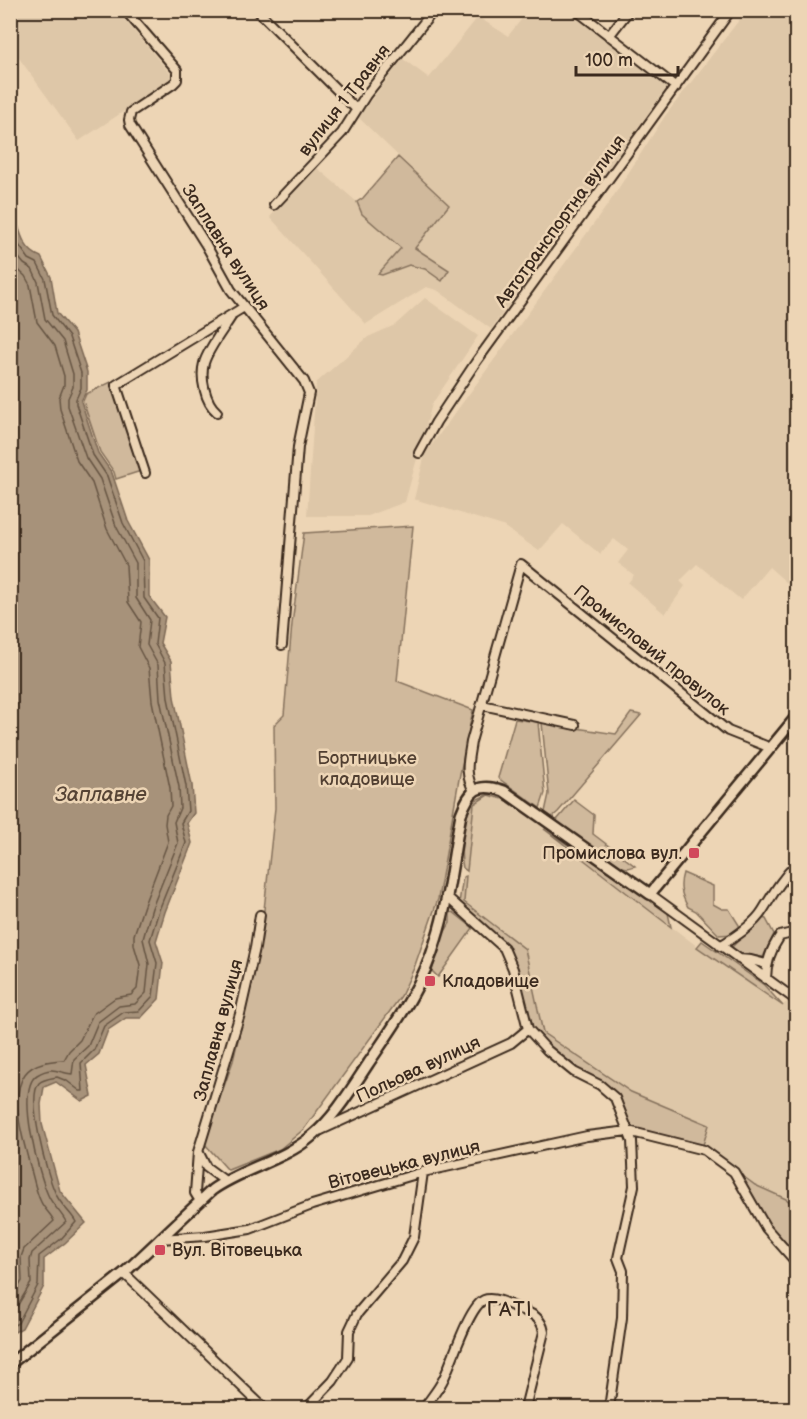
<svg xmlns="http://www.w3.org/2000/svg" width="807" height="1419" font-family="'Balsamiq Sans',sans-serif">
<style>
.built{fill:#dec7a8}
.green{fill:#d0b99c;stroke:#86725d;stroke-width:1.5}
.water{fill:#a7927a;stroke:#7c6855;stroke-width:1.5}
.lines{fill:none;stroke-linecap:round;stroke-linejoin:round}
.shore{stroke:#665443;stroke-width:1.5}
.minor-casing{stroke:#3b2a1e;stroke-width:12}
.tertiary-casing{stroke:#3b2a1e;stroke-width:14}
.minor{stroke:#edd5b5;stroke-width:8}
.tertiary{stroke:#edd5b5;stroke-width:9}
.poi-dot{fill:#d1495b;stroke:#edd5b5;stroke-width:2}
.labels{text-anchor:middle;stroke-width:5;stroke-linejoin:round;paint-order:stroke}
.street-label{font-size:18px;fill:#3b2a1e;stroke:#edd5b5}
.park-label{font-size:18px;fill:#513f31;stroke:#edd5b5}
.poi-label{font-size:18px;fill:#3b2a1e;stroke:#edd5b5;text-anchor:start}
.water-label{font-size:20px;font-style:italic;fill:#564435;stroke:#edd5b5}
.neighbourhood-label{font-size:20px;letter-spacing:1.5px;fill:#3b2a1e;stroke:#edd5b5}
</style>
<rect width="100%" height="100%" fill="#edd5b5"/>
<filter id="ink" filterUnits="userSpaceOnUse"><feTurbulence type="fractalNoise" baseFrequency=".0167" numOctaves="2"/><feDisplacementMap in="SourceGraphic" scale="12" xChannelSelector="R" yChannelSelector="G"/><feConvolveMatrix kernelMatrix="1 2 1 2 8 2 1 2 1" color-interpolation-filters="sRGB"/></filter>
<g filter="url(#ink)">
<path class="built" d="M10 11H117L174 78 79 141 11 47Z
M528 11H568L667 87 491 329 437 290 426 287 366 324 270 217 316 167 445 277 448 270 415 248 449 205 358 117 403 59 429 78 478 17 508 36Z
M746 11H796V591L769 567 741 600 697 564 680 581 685 586 665 614 628 583 634 575 618 563 628 550 614 539 600 554 563 524 539 551 503 526 414 499 425 454 609 203 665 116Z
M425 298 478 336 432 404 405 502 368 516H307L316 383 368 337 395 325Z
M488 795 511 801 566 847 710 956 782 1006 788 1001 796 1007V1207L786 1199 755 1185 703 1145 709 1125 631 1092 543 1032 525 950 464 902 474 804Z"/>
<path class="green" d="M398 157 449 205 415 248 449 270 442 281 425 269 409 265 382 275 378 274 401 248 362 214 357 202 363 198Z
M111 382 141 471 116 479 114 472 100 452 83 401 86 394Z
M413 526 397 681 473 710 459 779 438 899 414 968 401 996 304 1129 280 1149 228 1170 204 1143 233 1061 260 947 275 808 274 725 284 715 292 624 304 533Z
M631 713 641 715 558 812 552 817 545 812 549 794 542 723 616 734Z
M515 719 538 722 545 793 540 808 498 778Z
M491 793 511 801 488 795 474 804 467 871 463 868C458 846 465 824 471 802Z
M574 800 594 815 593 834 635 866 628 868 615 866 559 826 557 820Z
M544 829 590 859 668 913 671 927Z
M683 873 713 886V904L722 909H729L739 925 740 929 734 934 719 935 696 911 688 907C681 895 679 886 683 873Z
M466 876 464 902 525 949 543 1033 631 1092 709 1125 703 1145 631 1128 617 1097 611 1089 575 1070 550 1050 538 1037 528 1020 505 947 459 903 463 877Z
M453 912 473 928 438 977 432 971 441 938 450 923V913Z
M761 918 766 919 774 934 763 957 738 954 730 949Z
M702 941 764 985 783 1006 697 947Z
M736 1171 755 1185 786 1199 796 1207V1258L767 1226Z"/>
<path class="water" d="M10 203C20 221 18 249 41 257L51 277 57 313 74 333 87 372V390L81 401 98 453 112 473 128 521 149 560V596L165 617 160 643 171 661 174 697 192 785 194 813 187 823 192 843 165 912 156 941 163 963 159 999 141 1018H126L108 1030 99 1054 86 1065 92 1096 82 1101 56 1082 44 1087 41 1104 42 1124 60 1191 86 1223 65 1243 44 1259V1286L22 1328 11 1334Z"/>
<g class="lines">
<path class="shore" d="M10 220 16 241 29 259 37 263 45 279 52 315 69 337 81 373V388L76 399V404L93 455 107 476 123 523 143 561 144 598 158 618 155 644 165 663 168 698 186 786 188 811 181 823 186 843 159 910 150 940 157 963 153 996 139 1011 124 1012 104 1026 94 1050 81 1063 83 1091H80L67 1081 57 1077C52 1078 43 1079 39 1083 26 1098 47 1175 55 1192 59 1204 71 1212 76 1222L61 1239 39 1256 38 1285 18 1323 10 1327
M10 247 24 264 32 269 38 282 45 319 63 341 73 374V387L68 398V406L86 458 100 479 116 526 136 563V598L150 620 147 645 158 665 160 699 179 787 180 808 174 822 178 843 152 908 143 939 149 964 146 993 135 1004 119 1006 98 1022 88 1046 74 1059 72 1074C58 1073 54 1065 37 1075 15 1089 39 1175 48 1195 52 1205 62 1213 66 1222L32 1253 30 1260 31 1283 10 1318
M10 262 25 276 30 285 37 322 55 346 64 376V385L59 398 60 409 77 461 92 483 107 529 126 565 128 602 141 622 138 647 149 668 152 701 170 788 171 806 166 815 165 824 168 842 144 905 134 935V945L140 965 137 989 131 995 115 998 93 1014 80 1040 69 1051 64 1060C51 1061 34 1062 25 1074 8 1098 25 1145 31 1170 34 1180 36 1192 41 1202 44 1209 51 1214 54 1221L24 1249 21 1257 22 1281 10 1301"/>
<defs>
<path id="minor" d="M125 10 177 70V80L173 84 131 112 129 120 130 125 206 245 231 290 304 381 309 393 298 447 282 645
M257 10 356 109
M576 10 676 87
M609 36 629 10
M274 205 342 133 366 95 434 10
M217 412C205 402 200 378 204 363 208 349 223 330 231 317
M419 453 436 422 476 362 731 10
M145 473 116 385 244 307
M482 705 575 725
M474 791C464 773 468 762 471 742L521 564 728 731 771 748
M650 894 796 1000
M446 896 504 948 513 969 528 1029 547 1050 574 1072 600 1085 615 1098 632 1141 634 1186 618 1258 623 1271 622 1318 609 1408
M720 946C735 937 754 925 763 910 773 894 782 878 796 865
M739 959 751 960 766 964
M766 979C766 962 771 949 780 936L796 932
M321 1130 511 1043 528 1029
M199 1153 206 1167 225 1181
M200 1201 195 1193 198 1152 240 1014 255 948 260 915
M160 1239 205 1236 250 1229 312 1205 423 1172 587 1136 628 1131 704 1150 734 1172 766 1228 796 1262
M124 1273 264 1408
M307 1408 333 1381 348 1358 349 1331 357 1314 402 1261 414 1237 423 1172
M424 1408C430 1399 439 1389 444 1378 452 1362 469 1306 484 1300 494 1296 510 1305 519 1309 532 1313 542 1318 544 1332L525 1408"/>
<path id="tertiary" d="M10 1364 124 1273 212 1190C243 1168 283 1161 312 1136 335 1117 352 1088 368 1064 395 1024 423 986 436 940 449 900 453 855 461 814 470 790 477 782 504 791L650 894 796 717"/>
</defs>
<use href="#minor" class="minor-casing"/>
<use href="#tertiary" class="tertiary-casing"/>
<use href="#minor" class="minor"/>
<use href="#tertiary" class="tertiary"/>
</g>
</g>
<g class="poi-dot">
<rect x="688" y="847" width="12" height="12" rx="3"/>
<rect x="424" y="975" width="12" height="12" rx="3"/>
<rect x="154" y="1244" width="12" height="12" rx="3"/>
</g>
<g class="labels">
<g class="street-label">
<text transform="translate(344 100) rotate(-52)" y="6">вулиця 1 Травня</text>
<text transform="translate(560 221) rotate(-54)" y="6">Автотранспортна вулиця</text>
<text transform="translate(226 247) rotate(57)" y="6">Заплавна вулиця</text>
<text transform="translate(652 650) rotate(39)" y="6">Промисловий провулок</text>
<text transform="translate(218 1030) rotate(-75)" y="6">Заплавна вулиця</text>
<text transform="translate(418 1069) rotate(-25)" y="6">Польова вулиця</text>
<text transform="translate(404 1164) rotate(-14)" y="6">Вітовецька вулиця</text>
</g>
<g class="park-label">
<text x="367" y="764">Бортницьке<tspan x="367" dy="21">кладовище</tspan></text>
</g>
<g class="poi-label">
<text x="682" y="859" text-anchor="end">Промислова вул.</text>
<text x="442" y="987">Кладовище</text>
<text x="172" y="1256">Вул. Вітовецька</text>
</g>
<g class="water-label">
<text x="101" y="801">Заплавне</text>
</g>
<g class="neighbourhood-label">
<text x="510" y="1316">ГАТІ</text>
</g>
</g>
<rect width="807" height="1419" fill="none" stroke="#edd5b5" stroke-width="36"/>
<rect x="18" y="18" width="771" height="1383" fill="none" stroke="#3b2a1e" stroke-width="2" filter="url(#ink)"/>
<path d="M576 66v9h102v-9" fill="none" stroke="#3b2a1e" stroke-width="3"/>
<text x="585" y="66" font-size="18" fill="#3b2a1e" stroke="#edd5b5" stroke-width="4.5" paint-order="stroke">100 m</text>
</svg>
